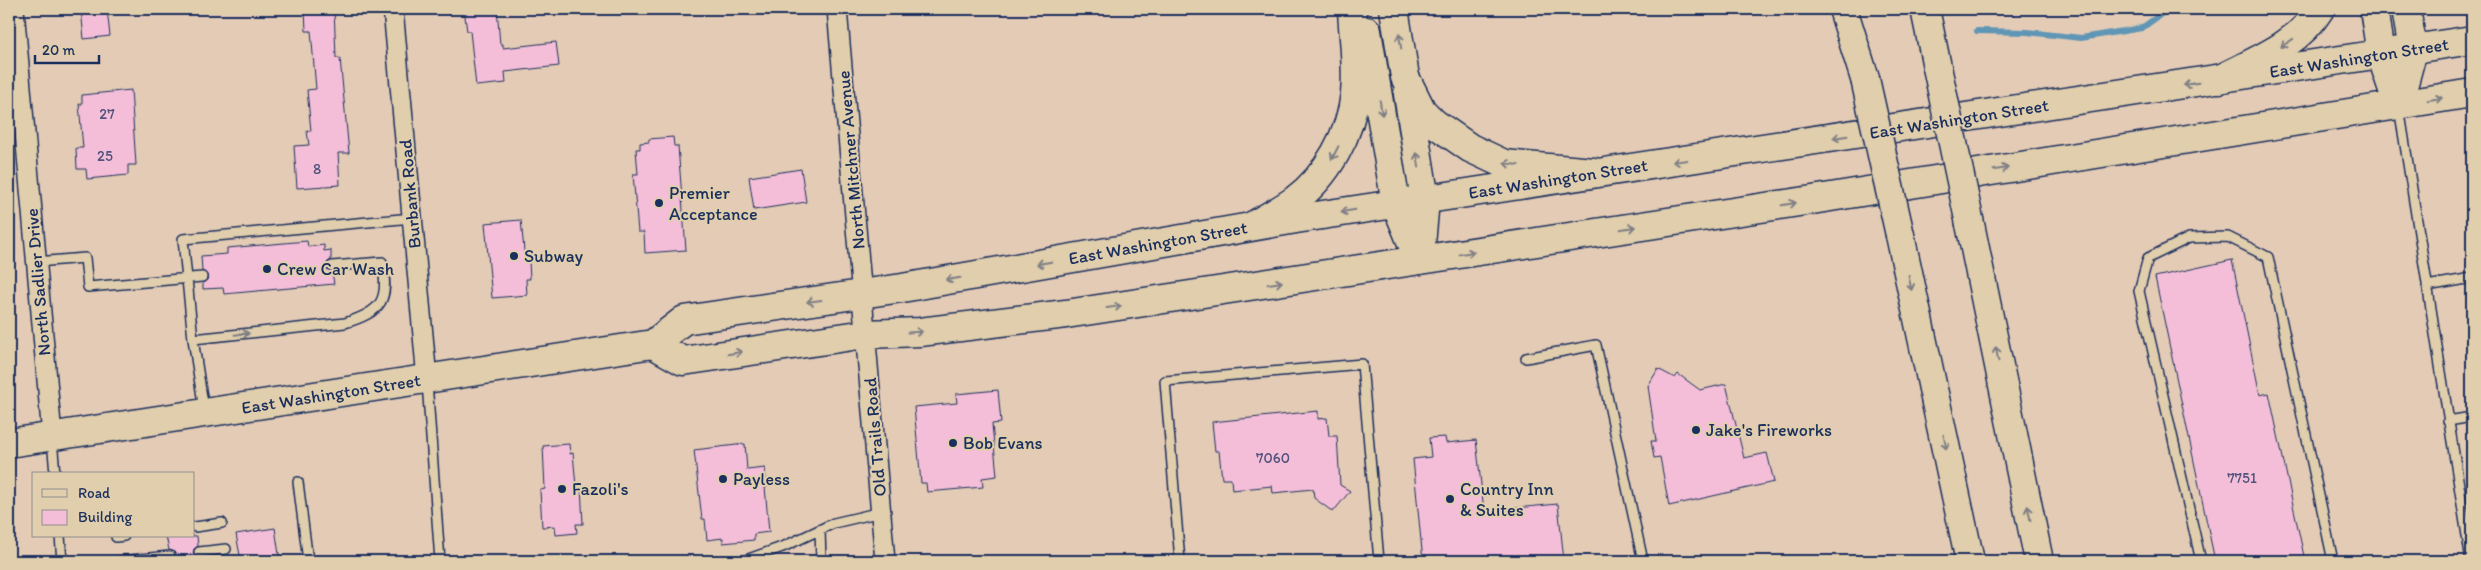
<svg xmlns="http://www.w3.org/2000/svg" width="2481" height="570" font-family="Itim,sans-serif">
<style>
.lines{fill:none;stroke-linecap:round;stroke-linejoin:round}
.stream{stroke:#6196b5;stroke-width:6}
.building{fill:#f4bed8;stroke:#1b2f5e}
.service-casing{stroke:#1b2f5e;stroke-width:12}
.minor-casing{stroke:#1b2f5e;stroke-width:22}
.primary-casing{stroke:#1b2f5e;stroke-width:31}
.motorway-casing{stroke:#1b2f5e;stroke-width:31}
.service{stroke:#e0ceac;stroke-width:9}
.minor{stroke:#e0ceac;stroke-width:19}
.primary{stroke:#e0ceac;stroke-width:28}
.motorway{stroke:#e0ceac;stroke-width:28}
.motorway-bridge-casing{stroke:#1b2f5e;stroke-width:31;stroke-linecap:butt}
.motorway-bridge{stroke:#e0ceac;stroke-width:28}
.oneway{stroke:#7e7e85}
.poi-dot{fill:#1b2f5e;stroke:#e0ceac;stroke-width:2}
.labels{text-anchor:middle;stroke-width:4;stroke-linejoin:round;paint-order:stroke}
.number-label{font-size:15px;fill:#51537c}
.street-label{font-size:18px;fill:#1b2f5e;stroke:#e0ceac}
.poi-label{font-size:18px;fill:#1b2f5e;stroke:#e0ceac;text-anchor:start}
</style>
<rect width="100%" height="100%" fill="#e4cbb5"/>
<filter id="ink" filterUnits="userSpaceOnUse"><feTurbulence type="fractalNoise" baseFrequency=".02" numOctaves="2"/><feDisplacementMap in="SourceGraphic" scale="10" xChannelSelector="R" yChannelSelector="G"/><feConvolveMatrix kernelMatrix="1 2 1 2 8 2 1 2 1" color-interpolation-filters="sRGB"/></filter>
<g filter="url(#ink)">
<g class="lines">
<path class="stream" d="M1977 31 2027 32 2081 38 2142 28 2168 9"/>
</g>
<path class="building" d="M81 9H107L110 36 84 39Z
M305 9H334L336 58H340L349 153H338L340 185 297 188 294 146 309 145 307 131H311L307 90 316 89 311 31H306Z
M464 9H497L500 44H503V48L556 42 559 66 505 72 506 83 476 86 470 31H467Z
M131 90 136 165H128V175L87 179 86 169H77L76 148H83L79 104H82V95Z
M673 137 674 146H678L686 250 645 253 644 232H638L633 174H638L636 149H640V143L649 142V139Z
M801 169 806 202 754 210 749 177Z
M521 220 525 261H529L530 279H526L527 295 492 298 485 223Z
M307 241 308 247 324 245V251L331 250V260L327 263 326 267 332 272 334 284 224 294 223 288 203 289V283L207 280 208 276 202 271 201 256 227 254V248Z
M2232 260 2260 395 2269 393 2305 561H2215L2155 277Z
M1658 369 1675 378 1678 374 1700 390 1726 384 1744 458 1767 453 1774 482 1669 506 1660 457 1654 458 1651 441H1656L1648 386Z
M998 390 1001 423 992 424 997 476 982 478 983 487 927 492 926 483H921L914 407 957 403 956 394Z
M1318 411V419L1327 418 1329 436H1337L1340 485 1350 491 1333 512 1314 498 1313 489 1273 493 1272 486 1232 490 1231 479H1222L1219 451H1215L1212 422Z
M1445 437 1446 443 1476 440 1484 511 1558 504 1564 561H1423L1413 459 1431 457 1429 438Z
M569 444 570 454 573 453 576 487 581 486 583 524H576L577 533 556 535 555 526 542 527 540 490 545 489 543 446Z
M745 444 747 470 765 468 767 487H765L769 532 754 534V540L723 543V538L707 540 705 519H702L694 450Z
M275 528 280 561H241L236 534Z
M166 536H197L198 546 194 549 193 553 200 561H173L176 555 173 551 169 550Z"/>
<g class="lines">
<defs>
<path id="service" d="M2399 107 2471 561
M36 262 85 258 88 287 202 277
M2427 286 2472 278
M193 339 345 323C381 312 390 301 382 262L332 266
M1526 358 1596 345 1643 561
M427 382 440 561
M204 410 193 339 183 239 412 218
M2448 421 2472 417
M52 439 55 474
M298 482 308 561
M195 527 222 523
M820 530 821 561
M60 536 62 561
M116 537 124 536
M199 552 226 549
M119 561 170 556
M743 561 785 546 834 523 881 512
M1180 561 1165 381 1362 364 1379 561
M2201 561 2139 291 2148 258 2189 238 2228 237 2268 257 2333 561"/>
<path id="minor" d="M14 9 52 436
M393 9 427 379
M837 9 885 561"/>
<path id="primary" d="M653 344 683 361 866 334 920 332 1066 314 1812 200 2472 93
M9 443 653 344 684 320 902 288 1296 219 2472 40"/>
<path id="motorway" d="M1394 9 1405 77 1422 111 1434 123 1470 148 1504 164 1594 172
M1843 9 1865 79
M1925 9 1937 67
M2374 9 2381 54 2398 105
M1367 31 1396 204 1419 260
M2220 79C2257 60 2298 45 2320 9
M1408 94 1425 200 1420 256
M2398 105 2413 50 2406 9
M1970 224 2039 561
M1252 226C1266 218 1281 210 1295 200 1327 176 1351 134 1355 93 1358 66 1353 36 1352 9
M1900 235 1970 561"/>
</defs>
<use href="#service" class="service-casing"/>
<use href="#minor" class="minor-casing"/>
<use href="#primary" class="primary-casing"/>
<use href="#motorway" class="motorway-casing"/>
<use href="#service" class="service"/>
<use href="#minor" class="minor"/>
<use href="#primary" class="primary"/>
<use href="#motorway" class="motorway"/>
<defs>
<path id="motorway-bridge" d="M1937 67 1970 224
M1865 79 1900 235"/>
</defs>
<use href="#motorway-bridge" class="motorway-bridge-casing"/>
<use href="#motorway-bridge" class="motorway-bridge"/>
</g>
<defs><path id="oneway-shaft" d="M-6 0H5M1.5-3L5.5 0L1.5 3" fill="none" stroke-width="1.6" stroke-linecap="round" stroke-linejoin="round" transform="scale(1.25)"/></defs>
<g class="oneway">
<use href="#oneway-shaft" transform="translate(1400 41) rotate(-99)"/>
<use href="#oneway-shaft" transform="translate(2287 43) rotate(146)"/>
<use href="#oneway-shaft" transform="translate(2191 84) rotate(171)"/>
<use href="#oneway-shaft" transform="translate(2435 99) rotate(-9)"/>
<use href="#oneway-shaft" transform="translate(1381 108) rotate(81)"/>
<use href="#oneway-shaft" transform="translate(1840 137) rotate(171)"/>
<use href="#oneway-shaft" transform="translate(1335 153) rotate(117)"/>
<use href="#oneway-shaft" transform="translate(1418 160) rotate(-99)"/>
<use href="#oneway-shaft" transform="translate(1680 161) rotate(172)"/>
<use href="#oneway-shaft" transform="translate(1511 164) rotate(-172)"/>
<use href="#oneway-shaft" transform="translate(2001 169) rotate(-9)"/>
<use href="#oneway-shaft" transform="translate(1789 204) rotate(-9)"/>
<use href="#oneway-shaft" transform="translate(1348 211) rotate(171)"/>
<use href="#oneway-shaft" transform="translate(1628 228) rotate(-9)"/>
<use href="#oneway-shaft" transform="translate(1467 253) rotate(-9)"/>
<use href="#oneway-shaft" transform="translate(1044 263) rotate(170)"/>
<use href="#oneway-shaft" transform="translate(953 279) rotate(170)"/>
<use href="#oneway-shaft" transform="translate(1275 283) rotate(-9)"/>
<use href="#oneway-shaft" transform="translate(1910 283) rotate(78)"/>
<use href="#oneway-shaft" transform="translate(814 301) rotate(172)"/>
<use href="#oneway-shaft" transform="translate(1114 307) rotate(-8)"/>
<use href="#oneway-shaft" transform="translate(915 332) rotate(-3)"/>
<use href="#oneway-shaft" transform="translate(242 334) rotate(-6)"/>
<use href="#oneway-shaft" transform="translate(735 353) rotate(-9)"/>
<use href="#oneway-shaft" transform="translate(1997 354) rotate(-101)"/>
<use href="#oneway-shaft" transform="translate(1945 442) rotate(78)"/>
<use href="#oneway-shaft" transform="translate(2029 513) rotate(-101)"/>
</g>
</g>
<g class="poi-dot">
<circle cx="659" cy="203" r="5"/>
<circle cx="514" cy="256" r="5"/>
<circle cx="267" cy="269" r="5"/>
<circle cx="1696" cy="430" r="5"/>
<circle cx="953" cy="443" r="5"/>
<circle cx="723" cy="479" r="5"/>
<circle cx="562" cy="489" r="5"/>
<circle cx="1450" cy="499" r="5"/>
</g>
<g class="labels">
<g class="number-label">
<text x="107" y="119">27</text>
<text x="105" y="161">25</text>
<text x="317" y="174">8</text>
<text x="1273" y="463">7060</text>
<text x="2242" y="483">7751</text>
</g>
<g class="street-label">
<text transform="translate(2359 58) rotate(-9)" y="6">East Washington Street</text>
<text transform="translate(1959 119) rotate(-9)" y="6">East Washington Street</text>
<text transform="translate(851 160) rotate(-95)" y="6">North Mitchner Avenue</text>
<text transform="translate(1558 179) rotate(-9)" y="6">East Washington Street</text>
<text transform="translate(410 194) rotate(-95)" y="6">Burbank Road</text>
<text transform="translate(1158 243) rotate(-10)" y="6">East Washington Street</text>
<text transform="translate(38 282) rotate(-95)" y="6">North Sadlier Drive</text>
<text transform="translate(331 394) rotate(-9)" y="6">East Washington Street</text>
<text transform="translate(875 437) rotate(-95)" y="6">Old Trails Road</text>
</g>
<g class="poi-label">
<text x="669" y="199">Premier<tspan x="669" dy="21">Acceptance</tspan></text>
<text x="524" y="262">Subway</text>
<text x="277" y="275">Crew Car Wash</text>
<text x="1706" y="436">Jake's Fireworks</text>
<text x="963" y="449">Bob Evans</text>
<text x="733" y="485">Payless</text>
<text x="572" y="495">Fazoli's</text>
<text x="1460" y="495">Country Inn<tspan x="1460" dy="21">&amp; Suites</tspan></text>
</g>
</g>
<rect width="2481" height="570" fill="none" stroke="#e0ceac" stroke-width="30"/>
<rect x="15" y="15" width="2451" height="540" fill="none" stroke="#1b2f5e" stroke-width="2" filter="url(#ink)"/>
<rect x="32" y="472" width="162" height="65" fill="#e0ceac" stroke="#918e8d"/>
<rect x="42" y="489" width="25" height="8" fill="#e0ceac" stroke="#918e8d"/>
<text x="78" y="498" font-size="15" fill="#1b2f5e">Road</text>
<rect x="42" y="510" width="25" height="15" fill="#f4bed8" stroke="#918e8d"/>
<text x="78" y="522" font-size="15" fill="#1b2f5e">Building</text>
<path d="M35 55v8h64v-8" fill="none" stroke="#1b2f5e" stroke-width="2.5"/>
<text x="42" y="55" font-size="15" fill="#1b2f5e" stroke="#e0ceac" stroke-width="4" paint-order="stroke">20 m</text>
</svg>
